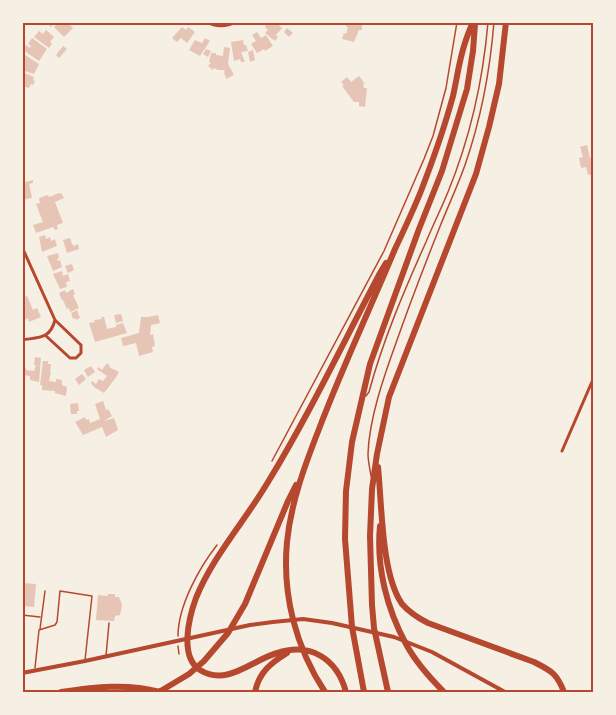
<svg xmlns="http://www.w3.org/2000/svg" width="616" height="715" font-family="Arial,sans-serif">
<style>
.building{fill:#e6c5b7}
.lines{fill:none;stroke-linecap:round;stroke-linejoin:round}
.path{stroke:#b5482f;stroke-width:1.5}
.service{stroke:#b5482f;stroke-width:1.5}
.minor{stroke:#b5482f;stroke-width:3}
.tertiary{stroke:#b5482f;stroke-width:4}
.motorway{stroke:#b5482f;stroke-width:6}
.neatline{fill:none;stroke:#b5482f;stroke-width:2}
</style>
<rect width="100%" height="100%" fill="#f6efe4"/>
<path class="building" d="M46 22H67L73 28 64 37 54 27 56 25 54 23 51 27Z
M267 22H276L282 28 276 35 278 37 275 41 265 33 268 30 265 27Z
M347 22H362V30H359L354 42 342 39 344 33 346 34 348 27H346Z
M182 27 186 30 188 27 195 32 187 43 181 38 177 42 172 38Z
M287 28 293 33 289 37 284 32Z
M46 30 54 37 50 42 52 44 49 48 34 37 39 31 43 34Z
M257 32 261 38 266 35 273 46 265 51 264 49 257 53 251 44 256 41 252 35Z
M32 38 47 49 39 61 23 50 26 45 30 48 31 46 28 44Z
M205 38 210 41 200 56 189 50 195 40 202 43Z
M243 40 244 45H246L248 51 241 52 245 62H241L240 59 234 61 231 42Z
M63 46 67 49 59 58 56 55Z
M224 47 230 48 228 64 234 75 226 79 224 72 225 71 224 70H218L214 68 213 70 208 66 211 63 209 62 211 53H216V55L223 56Z
M206 49 211 51 208 57 203 54Z
M253 50 255 60 250 62 248 52Z
M22 53 39 64 34 74 22 70Z
M22 72 34 77 33 80 35 81 33 85 31 84 29 88 22 86Z
M359 76 365 84 363 85 364 88H367L365 107 359 106V102H354L342 86 344 85 341 82 347 77 351 82Z
M587 145 590 158 592 157 594 163V174L588 175 586 167 581 168 579 158 583 157 580 147Z
M33 180V183L29 184 32 198 22 200V183Z
M59 193 62 194 64 198 55 202 63 223 57 225 58 229 55 230 53 227 36 233 33 225 43 222 36 204 40 203 39 198 48 195 49 197Z
M45 235 46 239 50 237 51 241 55 239 57 246 42 252 39 237Z
M70 238 72 244 74 246 78 244 79 249 67 253 63 240Z
M58 253 59 258 57 259 58 261 60 260 62 267 53 271 47 256Z
M72 264 74 270 68 273 65 266Z
M62 271 63 276 68 274 70 281 66 282 67 287 60 289 53 274Z
M73 289 75 294 73 295 79 308 70 312 69 308 67 309 63 300H62L59 293 65 290 66 293Z
M27 296 33 310 37 308 41 317 29 322 28 318 25 320 22 314V298Z
M77 310 80 318 76 320 75 318 73 319 71 313Z
M121 314 123 321 116 323 114 315Z
M158 315 160 323 151 325 150 335 153 334 155 346 152 347 153 352 139 356 136 343 123 346 121 338 139 333 141 317H148Z
M101 317H104L107 329 116 327V325L123 323 127 333 95 342 89 323 95 322 94 320 102 319Z
M35 357 41 358 39 382 30 380V376L22 375V367L26 368V370L34 371 36 365H34Z
M43 361H48V364H51L50 372H51L49 381 56 382V379L62 380V385L67 387 66 396 55 393V391L42 390V385H40Z
M107 363 110 366 109 367 119 372 117 375V376L104 393 94 387 91 383 92 381 96 384 99 379 103 381 107 376 97 369 99 367 102 370Z
M91 366 95 372 88 377 84 370Z
M82 374 86 379 79 385 75 379Z
M103 401 106 410 108 409 112 416 104 421 114 418 118 430 106 437 102 427 83 435 75 422 85 417 86 420 89 419 90 423 100 419 95 404Z
M78 403 79 411H77V414H71L70 404Z
M22 583 36 584 34 607 22 606Z
M108 594H115V597H119L122 605 120 615 115 616 114 621 96 620 98 595 108 596Z"/>
<g class="lines">
<path class="path" d="M272 461 384 251 424 159 433 136 446 88 457 22
M178 636C178 606 199 568 217 545
M178 646 179 654"/>
<path class="service" d="M366 396 369 392C383 340 404 291 426 242 433 225 441 209 448 192 470 138 483 81 488 22
M371 476C370 469 368 461 368 454 369 419 384 376 396 343 410 303 425 264 441 224 449 204 458 185 465 165 481 119 490 71 494 22
M22 615 40 617
M40 629 45 591
M106 656 109 623
M35 668 39 630 55 625 57 622 60 591 92 596 85 660"/>
<path class="minor" d="M207 22C217 28 226 26 237 22
M22 247 55 320 81 345V353L76 358H70L45 335
M22 340C40 337 50 339 55 320
M562 451 594 377"/>
<path class="tertiary" d="M22 673 85 661 250 625 273 622 303 619 332 623 394 637 432 652 505 692"/>
<path class="motorway" d="M378 467C382 504 381 574 402 604 409 612 418 618 428 623L534 662C552 671 557 674 564 692
M380 526C376 567 387 609 406 644 415 661 431 679 444 692
M61 692C95 687 126 683 160 692
M159 692 189 674 204 661 228 633 245 604 288 501 296 485
M255 692C259 672 271 663 287 653
M325 692C296 648 282 595 287 542 291 502 305 465 319 429 342 368 370 309 395 249 404 230 413 211 421 191 433 160 444 129 453 96 457 79 459 60 465 43 467 36 470 29 473 22
M346 692C337 659 311 642 277 653 252 660 227 687 200 670 179 657 189 617 196 598 213 556 245 521 268 482 309 415 343 343 380 273L386 263
M364 692 352 627 345 539 346 491 352 442 370 364 419 229 442 171 467 89 473 51 475 24
M388 692 374 628 372 605 370 536 372 489 377 454 389 397 476 174 489 127 499 84 506 22"/>
</g>
<rect width="616" height="715" fill="none" stroke="#f6efe4" stroke-width="48"/>
<rect x="24" y="24" width="568" height="667" class="neatline"/>
</svg>
